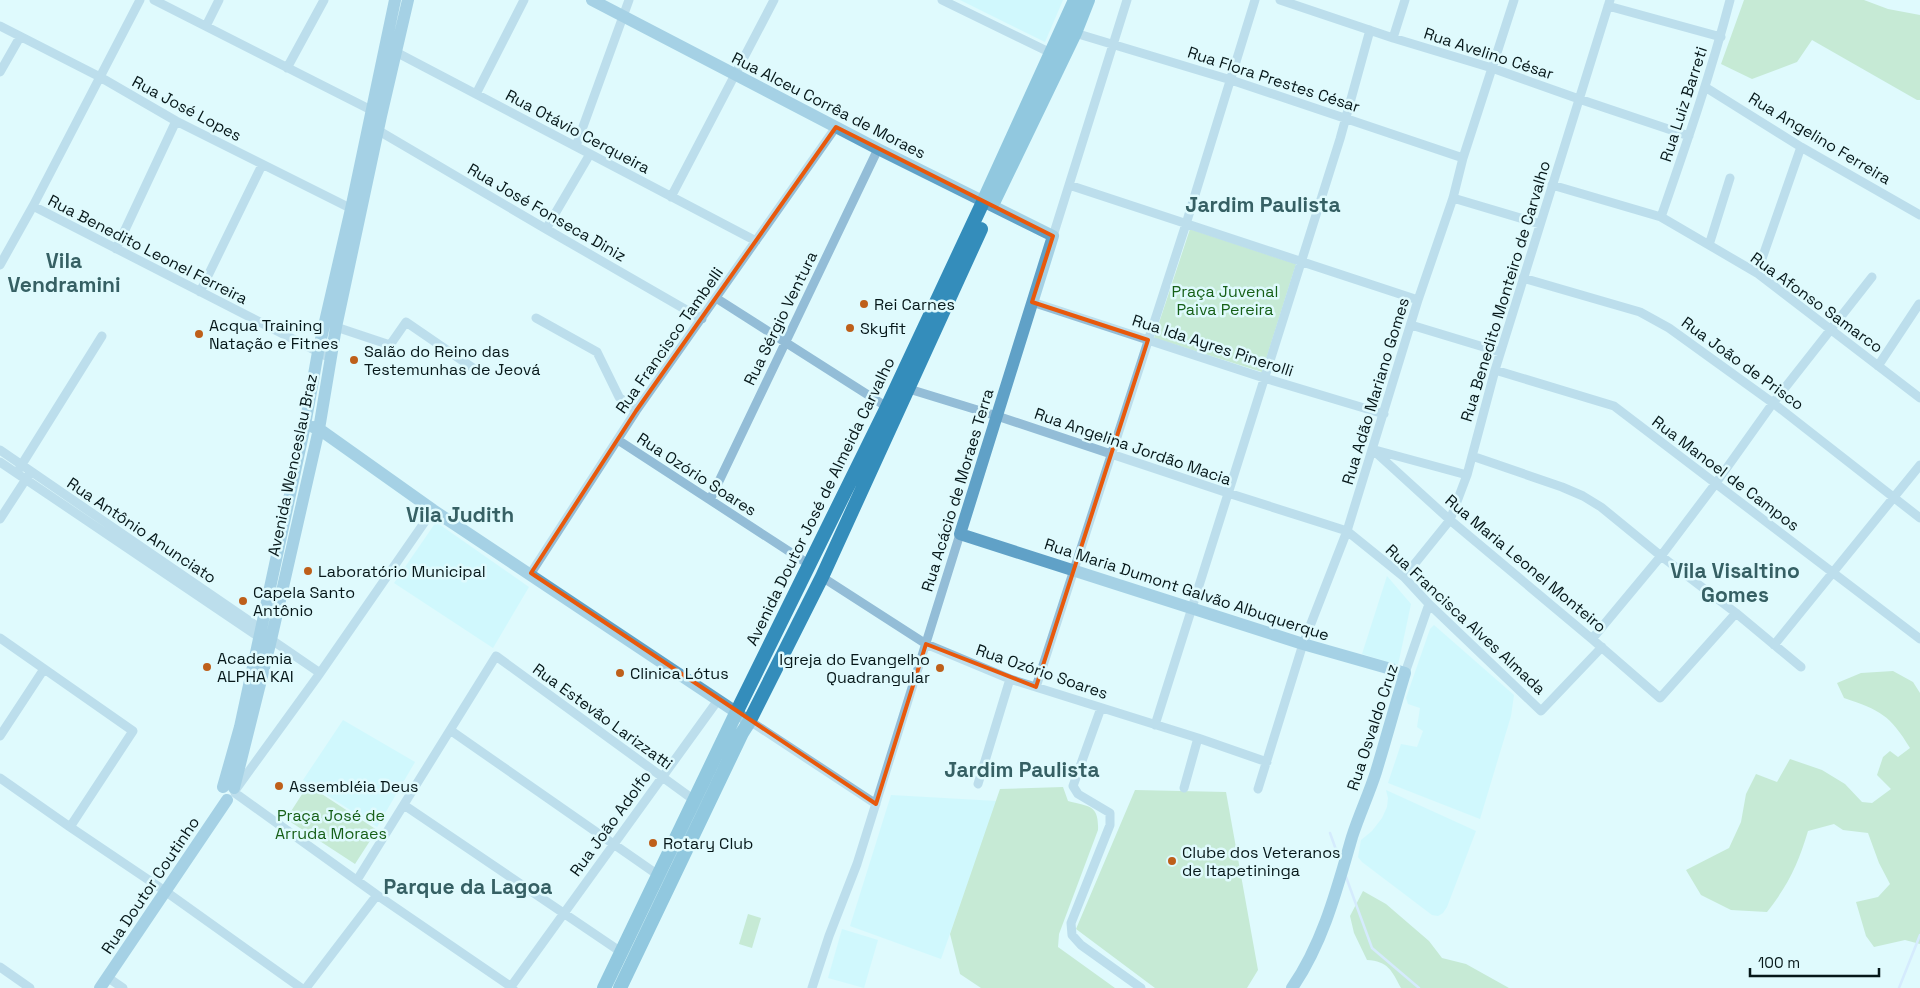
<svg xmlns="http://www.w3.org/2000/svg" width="1920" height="988" font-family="'Space Grotesk',sans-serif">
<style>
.built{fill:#bff7fd}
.green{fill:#a8d7a5}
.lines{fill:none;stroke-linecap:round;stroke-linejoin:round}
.stream{stroke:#c9d9fc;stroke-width:2.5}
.street{stroke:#93bdd7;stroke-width:9}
.secondary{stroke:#60a1c7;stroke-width:12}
.primary{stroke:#348dbb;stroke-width:14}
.marked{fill:none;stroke:#e8590c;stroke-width:4;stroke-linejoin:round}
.poi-dot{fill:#be5f1a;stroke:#dffafd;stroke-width:2}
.labels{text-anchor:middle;stroke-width:5;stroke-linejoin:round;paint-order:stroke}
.street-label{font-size:16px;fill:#061719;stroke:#dffafd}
.park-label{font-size:16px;fill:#165f17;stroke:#dffafd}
.poi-label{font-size:16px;fill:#061719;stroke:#dffafd;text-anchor:start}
.district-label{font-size:21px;font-weight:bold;fill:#366064;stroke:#dffafd}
</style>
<rect width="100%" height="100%" fill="#dffafd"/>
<path class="built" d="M960 0H1063L1045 42Z
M436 522 529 587 493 648 394 583Z
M1387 576 1411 604 1398 665 1362 654Z
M1434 625 1514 695 1511 716 1480 819 1388 783 1401 744 1417 747 1423 731 1417 727 1420 708 1408 704 1406 698 1430 629Z
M343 720 415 762 377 827 303 780Z
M1386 790 1476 831 1447 907 1443 913 1438 916 1432 915 1362 862 1358 857 1361 840 1372 831 1382 818 1387 807 1388 798Z
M891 795 997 801 941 959 850 926Z
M842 929 878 940 864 988 828 978Z"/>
<path class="green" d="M1744 0H1864L1888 9 1920 15V100H1917L1812 40 1797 62 1752 79 1721 64Z
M1190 229 1296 264 1262 372 1154 338Z
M1893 671 1913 682 1920 693V944L1905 940 1874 947 1866 936 1856 902 1878 897 1890 884 1879 863 1868 833 1843 830 1834 824 1808 831C1798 864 1789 884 1767 912L1731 910 1701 895 1686 870 1729 848 1741 822 1746 794 1756 774 1777 782 1790 759 1822 770 1845 784 1862 802 1872 803 1891 789 1877 775 1883 757 1890 751 1898 757 1910 748C1890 715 1880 710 1844 698L1837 683 1861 673Z
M308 785 377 830 355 864 286 819Z
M1063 787 1068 801C1089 807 1099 804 1098 830L1059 934 1058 947 1115 988H981L960 974 950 934 1000 789Z
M1135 790 1226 792 1258 970 1247 988H1155L1076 929Z
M1363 891 1386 904 1429 941 1442 958 1466 964 1509 988H1401C1392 971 1388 961 1367 960L1354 933 1350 916Z
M748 914 761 918 752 948 739 944Z"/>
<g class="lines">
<path class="stream" d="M1330 833 1339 858
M1346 877 1372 948 1419 988
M1899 988 1920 935"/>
<path class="street" d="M154 0 377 113
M942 0 1051 53
M1280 0 1393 38 1492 68 1579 99 1689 136
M1608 6 1721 37
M0 26 100 77 176 121 354 210
M206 26 219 0
M1075 33 1231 80 1463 158
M1393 38 1405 0
M392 50 756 241
M287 68 324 0
M0 72 20 37
M1705 87 1801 147 1920 215
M476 94 524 0
M374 128 546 229 702 319
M576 146 629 0
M1069 185 1418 300
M1552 185 1661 217 1757 273 1920 398
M671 197 774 0
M1453 198 1540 224
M33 206 330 358
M1661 217C1686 145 1711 73 1730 0
M546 229 590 154
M1053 236 1127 0
M1709 245 1730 178
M116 249 176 121
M0 265 33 206 140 0
M1757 273 1801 147
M1523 278 1640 312 1669 328 1773 403 1920 518
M200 292 262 165
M716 298 887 407
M1032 302 1264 378 1384 414
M536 318 597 352 619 397 636 411
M1411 325 1500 352
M336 327 390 345 406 322 476 370
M1878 366 1919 304
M1495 370 1614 406 1920 639
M909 389 997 416 1228 493 1347 531 1404 577 1429 604 1541 711 1602 647
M618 440 810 565
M1372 449 1450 520 1592 639 1660 698 1736 613
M0 450 261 629 266 636 320 673
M1375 450 1467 475
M1472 456 1562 487 1583 496 1601 507 1661 556 1736 613 1801 667
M0 462 259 637 264 636
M19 469 102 336
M710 500 878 149
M0 519 28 476
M531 573 636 411 836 127
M822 577 926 644 1010 679 1198 738 1267 762
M1404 577 1450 520 1467 475 1495 370 1610 0
M0 638 133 731 70 827
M1592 639 1661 556 1716 483 1773 403 1872 277
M1774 645 1920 465
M1405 673 1429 604
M1036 687 1186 224 1255 0
M1101 708 1073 786 1078 794 1110 813V825L1071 923 1072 935 1081 945 1141 988
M749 722 756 725 876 804
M1155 725 1340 139 1370 30
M450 730 658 875
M0 736 44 669
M0 778 70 827 165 891 301 988
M978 784 1010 679
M1184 788 1198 738
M236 789 318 676 433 510
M1258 789 1303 644 1347 531 1418 300 1453 198 1463 158 1514 0
M235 793 377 895 513 988
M404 805 621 952
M357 880 496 656 694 800
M0 967 30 988
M107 977 123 988
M306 988 377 895
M510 988 718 700
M812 988 829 936 857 864 960 534"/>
<path class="secondary" d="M592 0 878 149 1053 236 960 534 1303 644 1405 673C1395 706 1386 739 1376 772 1369 794 1359 815 1352 837 1337 889 1323 943 1292 988
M313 427 319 429 433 510 736 712 749 722
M223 787 240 727 305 425 318 352 351 209 395 0
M234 788 270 644 319 429 336 327 381 116 408 0
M100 988 227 800"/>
<path class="primary" d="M994 201 1075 33 1088 0
M604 988 739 707 887 407 983 202 1075 0
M620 988 742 733 749 722 822 577 981 229"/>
</g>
<path d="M0 0H1920V988H0ZM836 127 1053 236 1032 302 1148 340 1036 687 926 644 876 804 531 573 636 411Z" fill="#dffafd" fill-opacity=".55" fill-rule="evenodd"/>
<path class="marked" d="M836 127 1053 236 1032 302 1148 340 1036 687 926 644 876 804 531 573 636 411Z"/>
<g class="poi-dot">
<circle cx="864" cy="304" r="5"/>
<circle cx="850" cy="328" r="5"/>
<circle cx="199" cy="334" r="5"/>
<circle cx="354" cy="360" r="5"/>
<circle cx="308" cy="571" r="5"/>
<circle cx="243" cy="601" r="5"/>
<circle cx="207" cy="667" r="5"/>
<circle cx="940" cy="668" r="5"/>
<circle cx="620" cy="673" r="5"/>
<circle cx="279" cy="786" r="5"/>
<circle cx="653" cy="843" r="5"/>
<circle cx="1172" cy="861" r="5"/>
</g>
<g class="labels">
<g class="street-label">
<text transform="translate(1489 53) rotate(18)" y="6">Rua Avelino César</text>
<text transform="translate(1274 79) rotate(18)" y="6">Rua Flora Prestes César</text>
<text transform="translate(1683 104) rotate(-72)" y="6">Rua Luiz Barreti</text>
<text transform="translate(829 105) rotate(27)" y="6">Rua Alceu Corrêa de Moraes</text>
<text transform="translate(187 108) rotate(28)" y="6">Rua José Lopes</text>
<text transform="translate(578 131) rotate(28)" y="6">Rua Otávio Cerqueira</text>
<text transform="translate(1820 138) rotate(31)" y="6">Rua Angelino Ferreira</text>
<text transform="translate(547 212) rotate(30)" y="6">Rua José Fonseca Diniz</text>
<text transform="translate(148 249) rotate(27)" y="6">Rua Benedito Leonel Ferreira</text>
<text transform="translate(1505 291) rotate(-73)" y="6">Rua Benedito Monteiro de Carvalho</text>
<text transform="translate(1817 302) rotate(36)" y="6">Rua Afonso Samarco</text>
<text transform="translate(780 318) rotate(-64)" y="6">Rua Sérgio Ventura</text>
<text transform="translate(669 340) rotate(-55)" y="6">Rua Francisco Tambelli</text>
<text transform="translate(1213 345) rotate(18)" y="6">Rua Ida Ayres Pinerolli</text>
<text transform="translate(1743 363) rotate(36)" y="6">Rua João de Prisco</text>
<text transform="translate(1375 391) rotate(-73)" y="6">Rua Adão Mariano Gomes</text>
<text transform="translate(1133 446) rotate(19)" y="6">Rua Angelina Jordão Macia</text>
<text transform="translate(292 465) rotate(-78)" y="6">Avenida Wenceslau Braz</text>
<text transform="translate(1726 473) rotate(37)" y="6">Rua Manoel de Campos</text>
<text transform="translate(697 474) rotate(33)" y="6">Rua Ozório Soares</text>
<text transform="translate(957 490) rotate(-73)" y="6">Rua Acácio de Moraes Terra</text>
<text transform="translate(820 501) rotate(-64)" y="6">Avenida Doutor José de Almeida Carvalho</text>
<text transform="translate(142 530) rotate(34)" y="6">Rua Antônio Anunciato</text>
<text transform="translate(1526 563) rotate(40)" y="6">Rua Maria Leonel Monteiro</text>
<text transform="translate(1187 589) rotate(18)" y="6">Rua Maria Dumont Galvão Albuquerque</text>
<text transform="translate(1466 619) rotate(43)" y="6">Rua Francisca Alves Almada</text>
<text transform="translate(1042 671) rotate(19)" y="6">Rua Ozório Soares</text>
<text transform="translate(603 716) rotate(36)" y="6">Rua Estevão Larizzatti</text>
<text transform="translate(1372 727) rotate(-72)" y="6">Rua Osvaldo Cruz</text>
<text transform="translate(610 823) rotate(-54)" y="6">Rua João Adolfo</text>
<text transform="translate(150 885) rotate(-56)" y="6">Rua Doutor Coutinho</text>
</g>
<g class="park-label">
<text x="1225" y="297">Praça Juvenal<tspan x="1225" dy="18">Paiva Pereira</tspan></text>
<text x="331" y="821">Praça José de<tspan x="331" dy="18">Arruda Moraes</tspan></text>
</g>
<g class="poi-label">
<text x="874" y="310">Rei Carnes</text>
<text x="209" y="331">Acqua Training<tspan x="209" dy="18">Natação e Fitnes</tspan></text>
<text x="860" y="334">Skyfit</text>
<text x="364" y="357">Salão do Reino das<tspan x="364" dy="18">Testemunhas de Jeová</tspan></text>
<text x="318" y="577">Laboratório Municipal</text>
<text x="253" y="598">Capela Santo<tspan x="253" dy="18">Antônio</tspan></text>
<text x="217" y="664">Academia<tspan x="217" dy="18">ALPHA KAI</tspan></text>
<text x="930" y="665" text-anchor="end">Igreja do Evangelho<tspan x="930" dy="18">Quadrangular</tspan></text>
<text x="630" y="679">Clinica Lótus</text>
<text x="289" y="792">Assembléia Deus</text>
<text x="663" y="849">Rotary Club</text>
<text x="1182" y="858">Clube dos Veteranos<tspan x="1182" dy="18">de Itapetininga</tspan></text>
</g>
<g class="district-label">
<text x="1263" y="212">Jardim Paulista</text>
<text x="64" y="268">Vila<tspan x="64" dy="24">Vendramini</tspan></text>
<text x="460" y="522">Vila Judith</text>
<text x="1735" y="578">Vila Visaltino<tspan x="1735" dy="24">Gomes</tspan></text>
<text x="1022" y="777">Jardim Paulista</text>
<text x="468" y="894">Parque da Lagoa</text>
</g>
</g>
<path d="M1750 968v8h129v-8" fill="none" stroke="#061719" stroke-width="2.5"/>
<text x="1758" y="968" font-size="15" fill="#061719" stroke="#dffafd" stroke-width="4" paint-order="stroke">100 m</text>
</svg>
